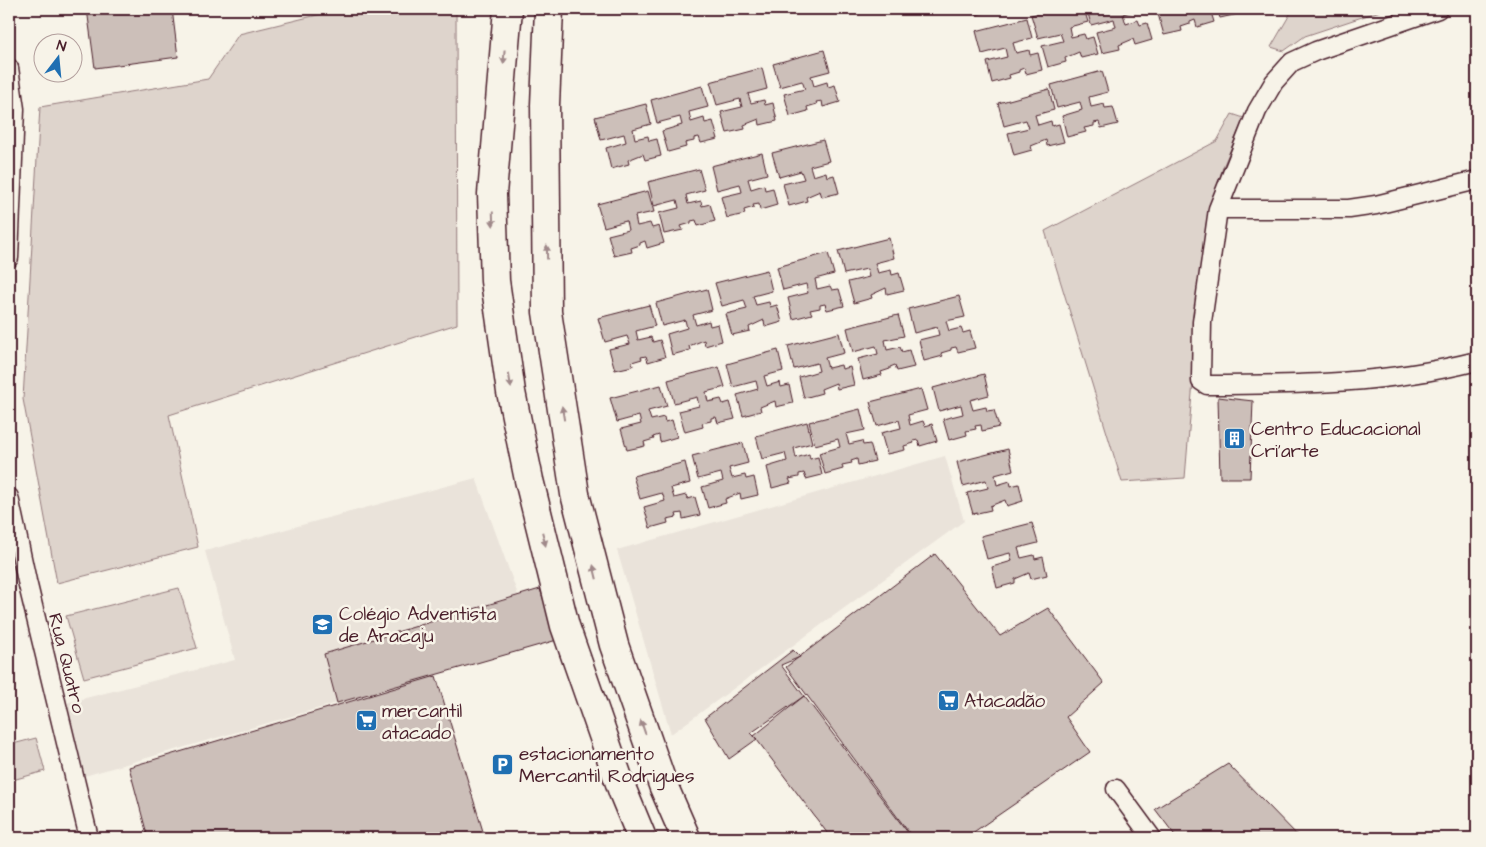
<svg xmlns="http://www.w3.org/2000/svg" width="1486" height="847" font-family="'Architects Daughter',sans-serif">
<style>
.built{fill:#eae3da}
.green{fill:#ded4cc;stroke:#947a7c}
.building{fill:#ccbfb9;stroke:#4a1f2b}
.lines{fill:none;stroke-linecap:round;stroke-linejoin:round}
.minor-casing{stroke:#4a1f2b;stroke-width:21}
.primary-casing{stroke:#4a1f2b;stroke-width:31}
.minor{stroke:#f7f3e8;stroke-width:18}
.primary{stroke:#f7f3e8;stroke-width:28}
.oneway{fill:#a0898a}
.labels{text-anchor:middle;stroke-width:5;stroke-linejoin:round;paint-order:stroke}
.poi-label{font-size:19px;fill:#4a1f2b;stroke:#f7f3e8;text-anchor:start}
.street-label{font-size:19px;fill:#4a1f2b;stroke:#f7f3e8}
</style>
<rect width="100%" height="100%" fill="#f7f3e8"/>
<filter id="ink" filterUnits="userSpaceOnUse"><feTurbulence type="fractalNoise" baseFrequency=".02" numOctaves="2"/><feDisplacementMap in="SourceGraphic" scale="10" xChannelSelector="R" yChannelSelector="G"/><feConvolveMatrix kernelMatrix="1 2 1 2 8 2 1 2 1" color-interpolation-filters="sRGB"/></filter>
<g filter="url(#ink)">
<path class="built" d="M945 456 964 521 671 734 617 550Z
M476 478 518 595 325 654 337 703 81 777 66 703 235 660 205 551Z"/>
<path class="green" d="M342 9H456L457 324 169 415 198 547 57 583 23 399 40 107 208 79 239 34Z
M1293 9H1386L1305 36 1284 51 1271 47Z
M1232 114 1244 118 1223 167 1206 224 1185 478 1122 482 1045 231 1217 141Z
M179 588 197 648 84 678 66 616Z
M36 738 45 771 9 781V745Z"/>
<path class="building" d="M87 9H172L178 57 95 68Z
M975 9H994V10L976 15Z
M1055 9H1084L1088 22 1069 27 1071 37 1084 34 1086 39 1093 37 1098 54 1081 58 1079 52 1065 58 1066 62 1048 67 1042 46 1063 41 1060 33 1038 38 1031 15Z
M1087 9H1141L1123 14 1126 24 1138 20 1140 25 1147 23 1152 40 1135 45 1133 39 1119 45 1120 49 1102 53 1096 32 1116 27 1114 19 1091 25Z
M1178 9H1210L1214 22 1197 27 1195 20 1190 22V24L1181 27 1182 31 1164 35 1158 14Z
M1217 9H1241L1237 10 1238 14 1220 18Z
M1027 18 1032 38 1013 43 1016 53 1029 50 1030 55 1038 53 1042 70 1026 74 1024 68 1019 70V72L1009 75 1010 78 992 83 987 62 1007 57 1005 48 982 54 976 31Z
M824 50 830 71 811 76 814 86 827 82 828 87 835 85 840 102 823 107 822 101 816 102 817 104 807 107 808 111 790 116 784 94 805 89 802 81 780 87 773 64Z
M762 68 767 89 748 94 751 103 764 100 765 105 773 103 777 121 760 125 759 119 744 125 745 129 727 133 721 112 742 107 740 99 717 105 710 82Z
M1102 71 1108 92 1089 97 1091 107 1104 104 1105 108 1113 107 1118 124 1101 128 1099 122 1094 123V126L1084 128 1086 132 1067 137 1062 116 1082 110 1080 102 1057 108 1051 85Z
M702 86 708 107 689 112 691 122 704 118 705 123 713 121 718 139 701 143 699 137 694 138V141L685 143 686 147 668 152 662 131 682 125 680 117 657 123 651 100Z
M1049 89 1054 110 1035 115 1038 125 1051 121 1052 126 1059 124 1064 142 1047 146 1046 140 1031 146 1032 150 1014 155 1008 133 1029 128 1026 120 1004 126 998 103Z
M646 104 651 124 633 129 635 139 648 136 649 141 657 139 661 156 645 160 643 154 628 160 629 164 611 169 606 148 626 142 624 134 601 140 595 117Z
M823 140 829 161 810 166 813 176 826 172 827 177 834 175 839 193 822 197 820 191 806 197 807 201 789 206 783 184 804 179 801 171 779 177 772 153Z
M762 153 767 174 748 179 751 189 764 185 765 190 773 188 777 205 760 210 759 204 753 205 754 207 744 210 745 214 727 218 721 197 742 192 740 184 717 190 711 166Z
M699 169 705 190 686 195 688 204 701 201 702 206 710 204 715 221 698 226 696 220 691 221V223L681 226 683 230 664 234 659 213 679 208 677 200 654 206 648 182Z
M648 191 654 212 635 216 637 226 650 223 652 228 659 226 664 243 647 248 645 241 640 243V245L631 248 632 252 614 256 608 235 628 230 626 221 604 227 597 204Z
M889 238 894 258 875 263 878 273 891 270 892 275 899 273 904 290 887 294 886 288 871 295 872 298 854 303 848 282 869 277 867 269 844 274 838 251Z
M828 253 834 274 815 279 817 289 830 286 832 290 839 289 844 306 827 310 825 304 820 305V308L810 310 812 314 793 319 788 298 808 293 806 284 783 290 777 267Z
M767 270 772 291 753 296 756 305 769 302 770 307 777 305 782 322 765 327 764 320 749 327 750 331 732 335 726 314 747 309 744 300 722 306 715 283Z
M707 289 712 310 693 315 696 325 709 321 710 326 718 324 722 341 705 346 704 340 689 346 690 350 672 355 667 334 687 328 685 320 662 326 656 303Z
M959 296 965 317 946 321 949 331 961 328 963 333 970 331 975 348 958 352 956 347 951 348V350L941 353 943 356 924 361 919 340 939 335 937 327 914 333 908 309Z
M649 305 655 326 636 331 638 340 651 337 653 342 660 340 665 357 648 362 646 356 641 357 642 359 632 362 633 366 615 370 609 349 630 344 627 336 605 342 598 318Z
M898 315 904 336 885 340 887 350 900 347 902 352 909 350 914 367 897 371 895 365 890 367V369L881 372 882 375 863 380 858 359 878 354 876 346 853 352 847 328Z
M839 333 844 353 825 358 828 368 841 365 842 369 850 367 854 385 837 389 836 383 821 389 822 393 804 398 799 377 819 371 817 363 794 369 788 346Z
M778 350 783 371 764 376 767 386 780 382 781 387 789 385 793 403 776 407 775 401 760 407 761 411 743 416 737 395 758 389 756 381 733 387 727 364Z
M719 367 725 387 706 392 708 402 721 399 723 404 730 402 735 419 718 423 716 417 711 418V421L702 423 703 427 685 432 679 411 699 406 697 397 674 403 668 380Z
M984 374 989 395 970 400 973 410 986 407 987 411 994 410 999 427 982 431 981 425 975 426 976 429 966 431 967 435 949 440 943 419 963 414 961 405 939 411 933 388Z
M661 385 667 406 648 411 651 420 664 417 665 422 672 420 677 437 660 442 659 435 653 437 654 439 644 442 645 446 627 450 621 429 641 424 639 416 617 422 610 398Z
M921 389 927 410 908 415 910 425 923 421 925 426 932 424 937 441 920 446 918 440 913 441 914 443 904 446 905 450 887 454 881 433 901 428 899 420 877 426 870 402Z
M1218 397 1253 401 1250 478H1220Z
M860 409 865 430 846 434 849 444 862 441 863 445 870 444 875 461 858 465 857 459 851 461 852 463 842 465 843 469 825 474 819 453 840 447 838 439 815 445 809 422Z
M807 422 812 443 794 448 796 458 809 454 810 459 818 457 822 475 806 479 804 473 799 474V477L789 479 791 483 772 488 767 467 787 461 785 453 762 459 756 436Z
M743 443 748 463 729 468 732 478 745 475 746 479 754 477 758 495 741 499 740 493 725 499 726 503 708 508 702 487 723 481 721 473 698 479 692 456Z
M1008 449 1013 470 995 475 997 485 1010 481 1011 486 1019 484 1023 501 1007 506 1005 500 990 506 991 510 973 514 967 493 988 488 986 480 963 486 957 462Z
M685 462 690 483 671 488 674 498 686 495 688 499 695 497 700 515 683 519 682 513 676 514 677 517 667 519 668 523 650 528 644 507 665 501 662 493 640 499 633 476Z
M1032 523 1038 543 1018 548 1021 558 1034 555 1035 559 1043 557 1047 575 1031 579 1029 573 1015 579V583L997 588 992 567 1012 561 1010 553 987 559 981 536Z
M935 554 1000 636 1048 608 1104 683 1066 717 1090 752 965 838H913L786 667Z
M540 589 557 640 337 703 324 654Z
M793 650 800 657 781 665 804 696 751 733 757 739 729 759 705 718Z
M436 676 485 838H148L129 767Z
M804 696 912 838H831L754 736Z
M1228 764 1300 838H1177L1155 809Z"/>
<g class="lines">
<defs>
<path id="minor" d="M1438 9 1316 51 1292 62 1274 82 1257 111 1218 209 1202 322 1201 378V381L1207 385C1301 385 1386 384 1477 361
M9 68 15 109 9 258
M1218 209H1349L1376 205 1477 180
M9 497 27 581 89 838
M1116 789 1152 838"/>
<path id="primary" d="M508 9 492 194 495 281 511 392 529 480 565 626 623 792 642 838
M549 9 545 105 547 312 575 494 614 645 663 785 686 838"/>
</defs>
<use href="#minor" class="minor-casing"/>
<use href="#primary" class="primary-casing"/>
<use href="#minor" class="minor"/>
<use href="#primary" class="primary"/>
</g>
<defs><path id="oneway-solid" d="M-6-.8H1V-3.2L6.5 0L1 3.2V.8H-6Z" transform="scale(1.25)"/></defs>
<g class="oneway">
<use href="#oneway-solid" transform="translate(504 57) rotate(95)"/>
<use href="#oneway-solid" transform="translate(493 219) rotate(88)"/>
<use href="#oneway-solid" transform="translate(547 252) rotate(-91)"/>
<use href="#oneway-solid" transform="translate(510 381) rotate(81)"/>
<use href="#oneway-solid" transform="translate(563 413) rotate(-99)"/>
<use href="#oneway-solid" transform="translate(544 539) rotate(76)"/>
<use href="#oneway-solid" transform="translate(595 572) rotate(-104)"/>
<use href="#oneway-solid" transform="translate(643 727) rotate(-109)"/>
</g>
</g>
<defs>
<symbol id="building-square" viewBox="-11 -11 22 22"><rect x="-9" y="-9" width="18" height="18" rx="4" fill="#1f6fb2" stroke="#f7f3e8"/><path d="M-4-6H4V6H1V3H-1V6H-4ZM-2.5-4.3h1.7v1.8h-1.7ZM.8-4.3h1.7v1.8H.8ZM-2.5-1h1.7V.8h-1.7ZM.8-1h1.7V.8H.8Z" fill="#fff"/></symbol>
<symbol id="school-square" viewBox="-11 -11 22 22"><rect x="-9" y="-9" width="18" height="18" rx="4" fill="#1f6fb2" stroke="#f7f3e8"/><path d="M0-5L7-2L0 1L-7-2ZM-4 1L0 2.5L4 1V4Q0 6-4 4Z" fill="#fff"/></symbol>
<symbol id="supermarket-square" viewBox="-11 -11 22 22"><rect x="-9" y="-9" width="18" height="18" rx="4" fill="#1f6fb2" stroke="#f7f3e8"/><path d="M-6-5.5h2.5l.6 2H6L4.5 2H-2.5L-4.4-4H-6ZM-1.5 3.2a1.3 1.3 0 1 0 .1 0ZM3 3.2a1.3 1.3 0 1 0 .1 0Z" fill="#fff"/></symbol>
<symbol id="parking-square" viewBox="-11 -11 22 22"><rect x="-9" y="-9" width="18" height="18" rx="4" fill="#1f6fb2" stroke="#f7f3e8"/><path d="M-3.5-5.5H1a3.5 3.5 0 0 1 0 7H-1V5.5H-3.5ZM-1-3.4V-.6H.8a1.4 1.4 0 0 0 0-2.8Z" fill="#fff"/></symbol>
</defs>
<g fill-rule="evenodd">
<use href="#building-square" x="1222" y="426" width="25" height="25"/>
<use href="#school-square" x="310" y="612" width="25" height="25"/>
<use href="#supermarket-square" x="936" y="688" width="25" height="25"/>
<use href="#supermarket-square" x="354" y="708" width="25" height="25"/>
<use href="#parking-square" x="490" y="752" width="25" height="25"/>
</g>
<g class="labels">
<g class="poi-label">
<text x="1251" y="435">Centro Educacional<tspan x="1251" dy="22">Cri'arte</tspan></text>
<text x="339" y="620">Colégio Adventista<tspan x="339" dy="22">de Aracaju</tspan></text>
<text x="964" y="707">Atacadão</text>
<text x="382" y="717">mercantil<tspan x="382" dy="22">atacado</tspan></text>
<text x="519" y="760">estacionamento<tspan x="519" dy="22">Mercantil Rodrigues</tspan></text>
</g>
<g class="street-label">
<text transform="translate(68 663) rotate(76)" y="7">Rua Quatro</text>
</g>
</g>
<rect width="1486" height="847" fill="none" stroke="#f7f3e8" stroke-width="30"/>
<rect x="15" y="15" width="1456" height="817" fill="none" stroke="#4a1f2b" stroke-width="2" filter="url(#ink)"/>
<g transform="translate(58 58) rotate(16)"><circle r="24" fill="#f7f3e8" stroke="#b29e9c"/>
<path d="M0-4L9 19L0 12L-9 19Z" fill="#1f6fb2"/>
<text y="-8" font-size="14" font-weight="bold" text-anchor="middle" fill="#4a1f2b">N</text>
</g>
</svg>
